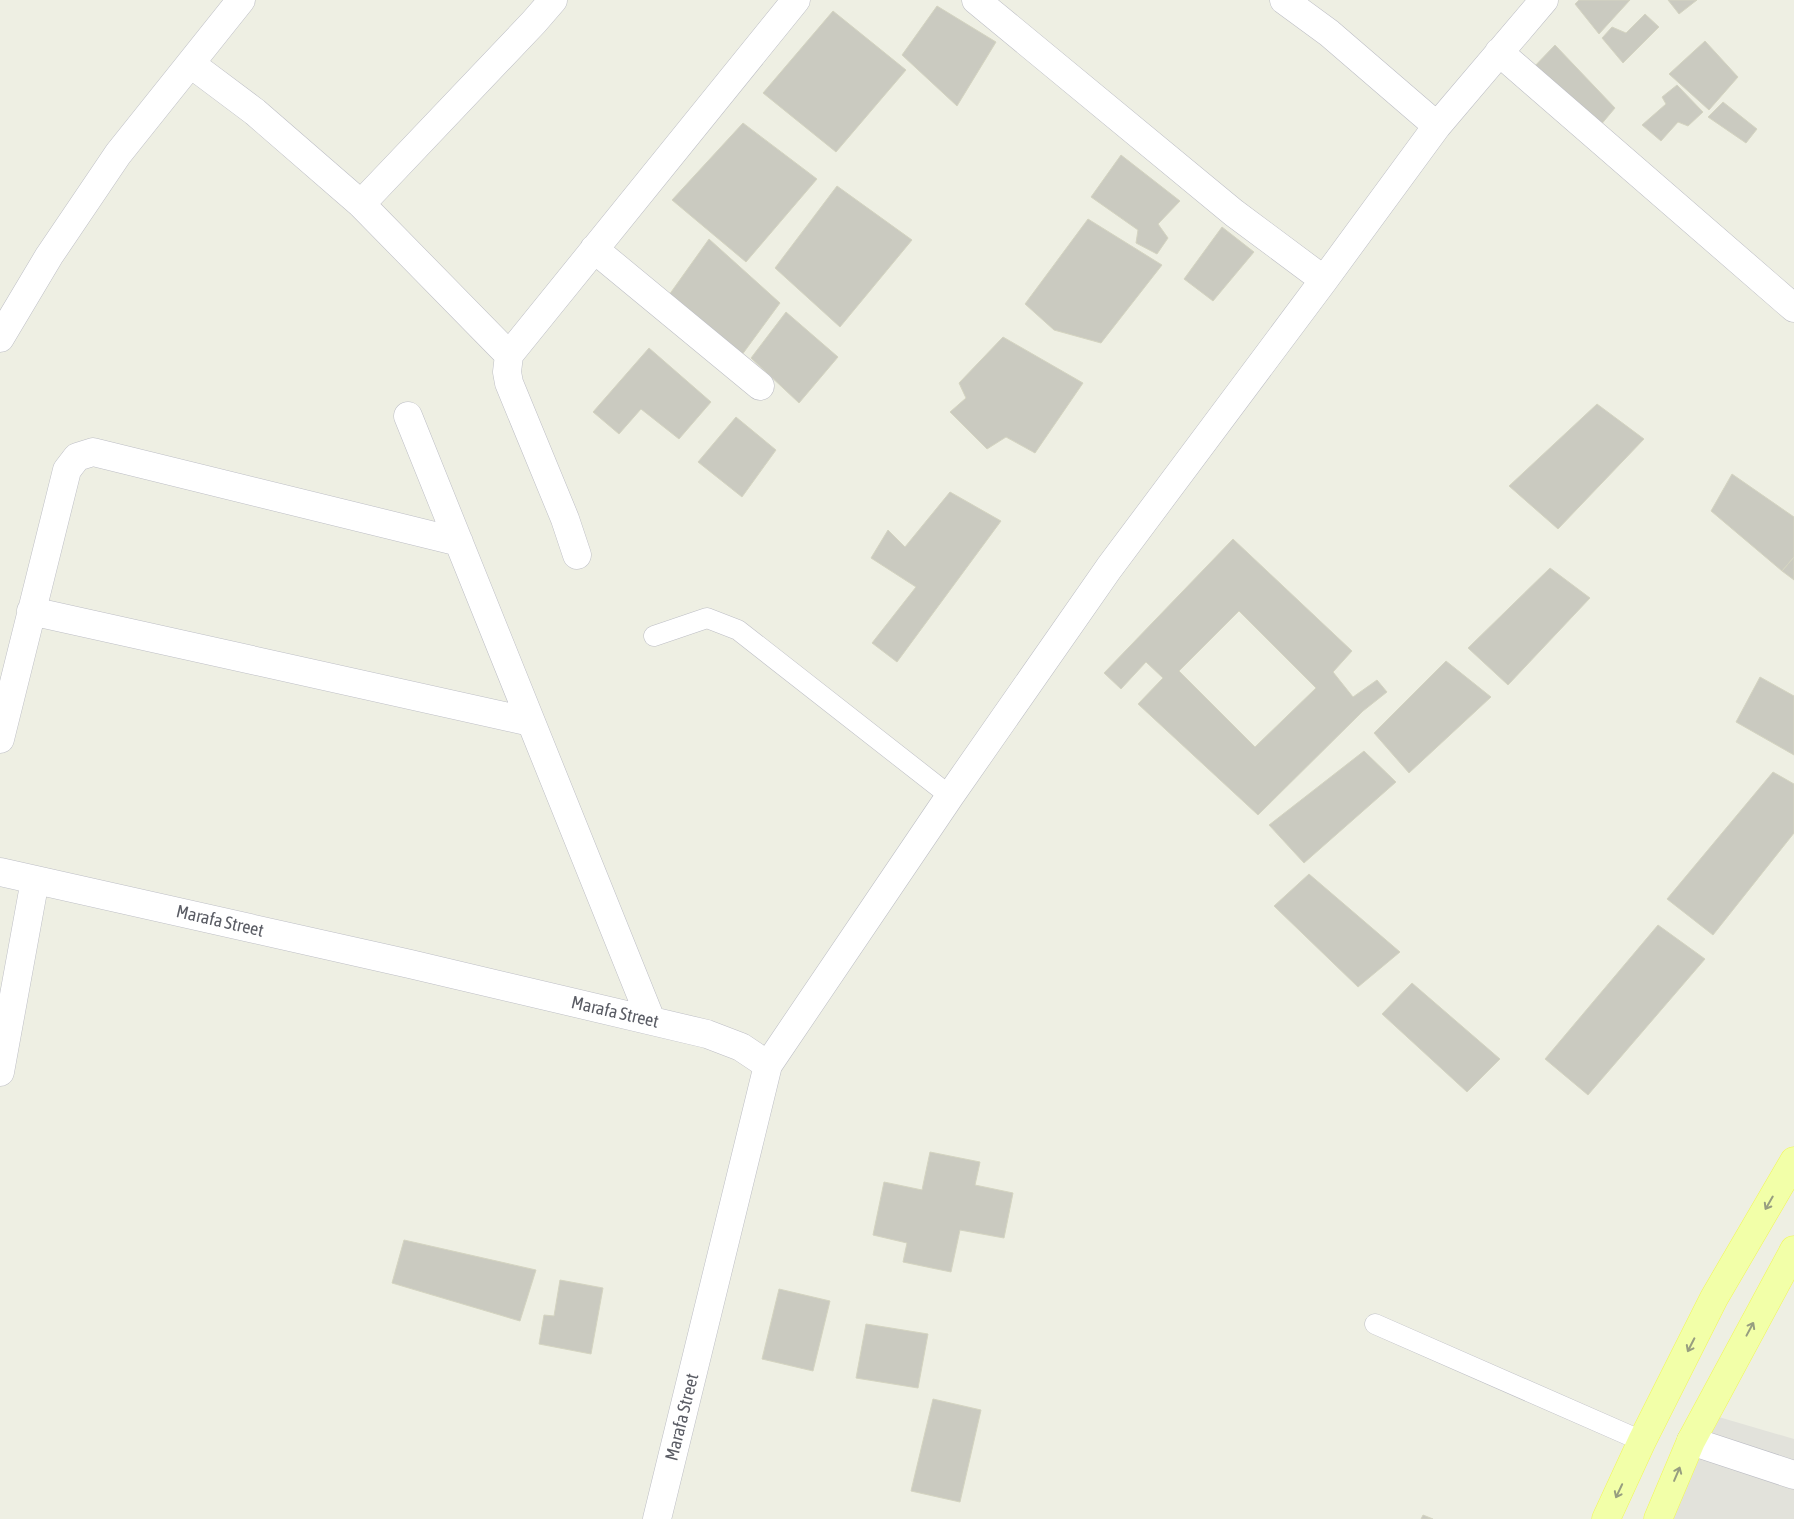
<svg xmlns="http://www.w3.org/2000/svg" width="1794" height="1519" font-family="'Asap Condensed',sans-serif">
<style>
.industrial{fill:#e2e2db}
.building{fill:#cacac0;stroke:#d4d4c1;fill-rule:evenodd}
.lines{fill:none;stroke-linecap:round;stroke-linejoin:round}
.lane-casing{stroke:#bdbec5;stroke-width:21}
.street-casing{stroke:#bdbec5;stroke-width:29}
.primary-casing{stroke:#f2f853;stroke-width:29}
.lane{stroke:#fff;stroke-width:20}
.street{stroke:#fff;stroke-width:28}
.primary{stroke:#f2ffa8;stroke-width:28}
.oneway{stroke:#979e80}
.labels{text-anchor:middle;stroke-width:4.5;stroke-linejoin:round;paint-order:stroke}
.street-label{font-size:18px;fill:#5b5d65;stroke:#fff}
</style>
<rect width="100%" height="100%" fill="#eeefe3"/>
<path class="industrial" d="M1712 1415 1794 1439V1519H1673Z"/>
<path class="building" d="M1579 0H1630L1599 34 1575 4Z
M1668 0H1697L1679 14Z
M937 6 996 42 957 106 902 55Z
M833 11 906 70 836 152 763 93Z
M1645 14 1659 27 1623 63 1602 38 1612 27 1626 33Z
M1705 41 1738 77 1709 110 1669 74Z
M1555 45 1615 108 1594 133 1531 70Z
M1677 85 1703 112 1688 126 1678 122 1661 141 1642 125 1666 104 1662 97Z
M1723 102 1757 129 1746 143 1708 117Z
M743 123 817 179 746 262 672 200Z
M1121 155 1180 201 1158 224 1168 238 1157 254 1136 243 1138 230 1091 197Z
M837 186 912 240 840 327 775 268Z
M1088 219 1162 265 1101 343 1054 330 1025 304Z
M1222 227 1254 252 1213 301 1184 279Z
M709 239 780 303 736 363 664 302Z
M786 312 838 357 799 403 751 358Z
M1003 337 1083 383 1035 453 1006 437 987 449 950 412 966 398 959 383Z
M649 348 711 402 679 439 641 409 619 434 593 412Z
M1597 404 1644 439 1558 529 1509 486Z
M736 417 776 450 742 497 698 462Z
M1732 474 1794 517V557L1782 571 1711 511Z
M950 492 1001 521 897 662 872 643 916 587 871 558 888 530 905 547Z
M1233 539 1352 651 1333 672 1353 697 1377 680 1387 692 1363 711 1258 815 1138 704 1163 678 1146 662 1121 689 1104 673ZM1239 611 1316 688 1255 747 1179 671Z
M1794 557V580L1782 571Z
M1550 568 1590 598 1508 685 1468 648Z
M1446 661 1491 697 1409 773 1374 733Z
M1760 677 1794 696V755L1736 722Z
M1364 751 1396 782 1304 863 1269 825Z
M1773 772 1794 784V833L1713 935 1667 899Z
M1309 874 1400 952 1358 987 1274 906Z
M1658 925 1705 959 1588 1095 1545 1059Z
M1412 983 1500 1059 1467 1092 1382 1014Z
M930 1152 980 1162 975 1185 1013 1193 1004 1238 960 1230 951 1272 903 1262 907 1243 873 1235 884 1182 922 1190Z
M404 1240 536 1270 520 1321 392 1283Z
M560 1280 603 1288 591 1354 539 1344 544 1315 554 1316Z
M779 1289 830 1301 813 1371 762 1359Z
M866 1324 928 1334 918 1388 856 1378Z
M933 1399 981 1410 960 1502 911 1491Z
M1423 1515 1433 1519H1421Z"/>
<g class="lines">
<defs>
<path id="lane" d="M654 636 707 618 738 630 950 796
M1375 1324 1642 1441"/>
<path id="street" d="M976 0 1234 213 1324 280
M1284 0 1329 33 1437 126
M1499 52 1794 308
M191 64 255 112 361 204 509 355
M361 204 534 22 553 0
M594 249 760 386
M0 338 49 256 118 154 241 0
M408 416 651 1020
M577 555 565 519 509 383 507 372 509 355 796 0
M31 611 531 722
M0 739 67 470 77 457 93 452 459 542
M0 872 410 964 707 1034 741 1047 768 1065
M0 1072 35 880
M1691 1441 1794 1475
M657 1519 768 1065 950 796 1109 568 1324 280 1437 126 1544 0"/>
<path id="primary" d="M1606 1519 1642 1441 1714 1298 1794 1161
M1658 1519 1691 1441 1794 1250"/>
</defs>
<use href="#lane" class="lane-casing"/>
<use href="#street" class="street-casing"/>
<use href="#primary" class="primary-casing"/>
<use href="#lane" class="lane"/>
<use href="#street" class="street"/>
<use href="#primary" class="primary"/>
</g>
<defs><path id="oneway-shaft" d="M-6 0H5M1.5-3L5.5 0L1.5 3" fill="none" stroke-width="1.6" stroke-linecap="round" stroke-linejoin="round" transform="scale(1.25)"/></defs>
<g class="oneway">
<use href="#oneway-shaft" transform="translate(1769 1203) rotate(120)"/>
<use href="#oneway-shaft" transform="translate(1750 1329) rotate(-62)"/>
<use href="#oneway-shaft" transform="translate(1691 1345) rotate(117)"/>
<use href="#oneway-shaft" transform="translate(1677 1474) rotate(-67)"/>
<use href="#oneway-shaft" transform="translate(1619 1491) rotate(115)"/>
</g>
<g class="labels">
<g class="street-label">
<text transform="translate(220 921) rotate(13)" y="6">Marafa Street</text>
<text transform="translate(615 1012) rotate(13)" y="6">Marafa Street</text>
<text transform="translate(682 1417) rotate(-76)" y="6">Marafa Street</text>
</g>
</g>
</svg>
